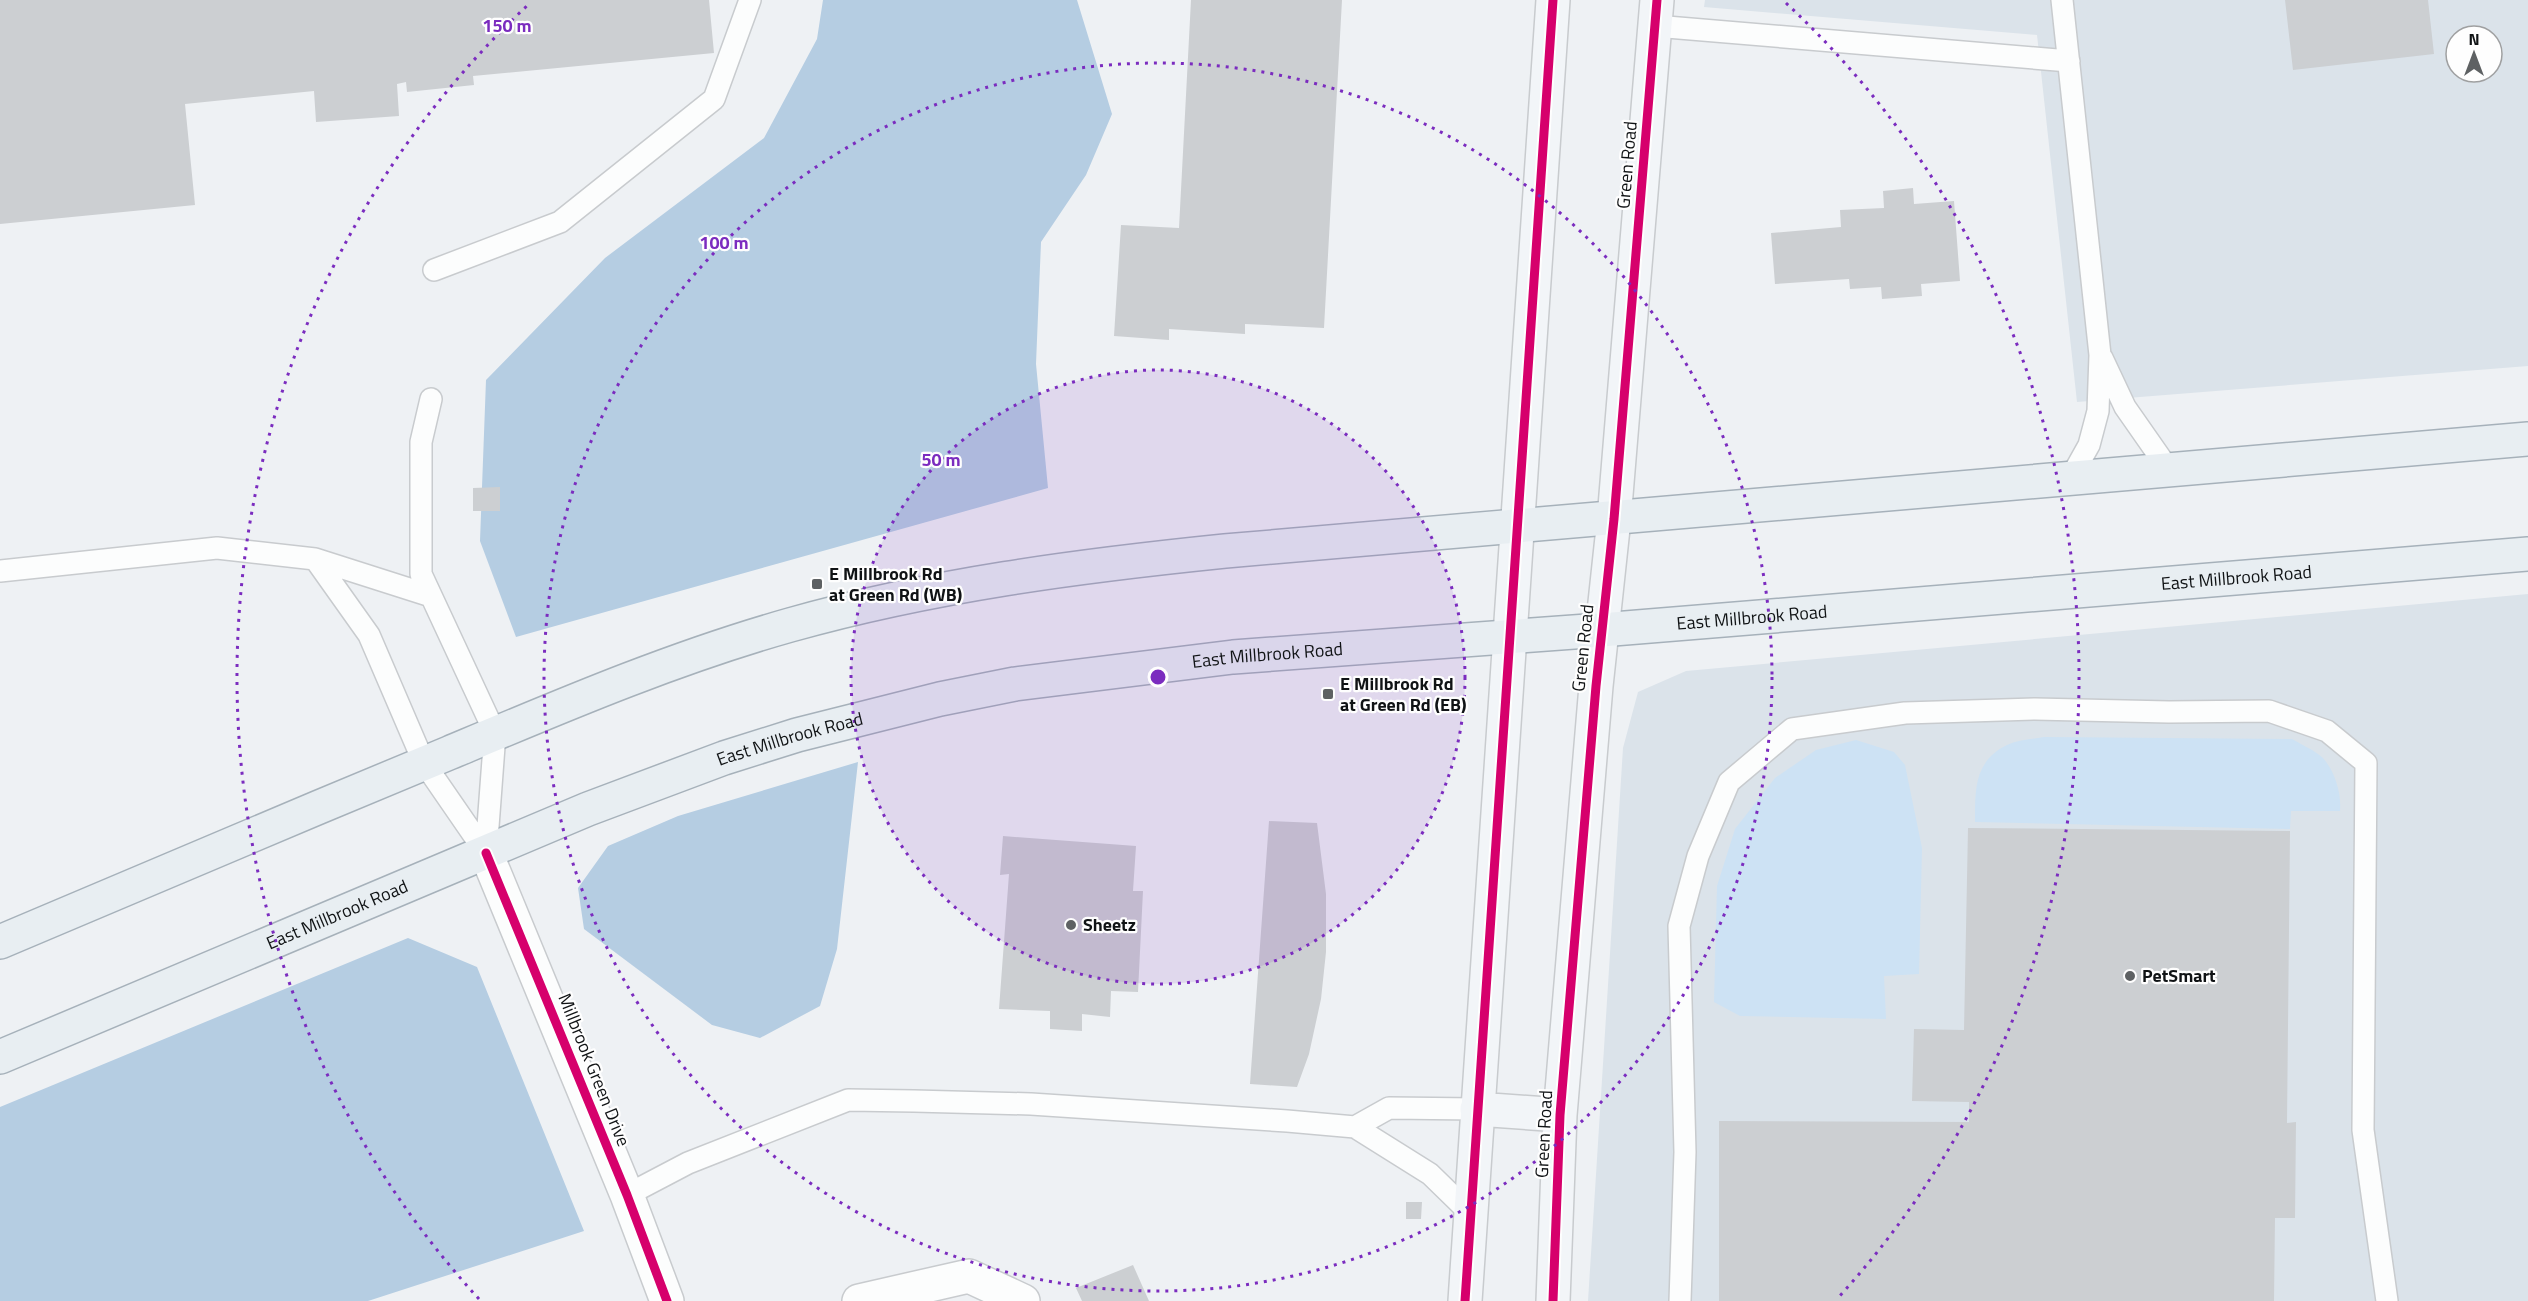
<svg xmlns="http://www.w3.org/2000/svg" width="2528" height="1301" font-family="'Titillium Web',sans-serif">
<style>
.built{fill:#dbe3ea;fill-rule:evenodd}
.green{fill:#cde2f4}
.forest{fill:#b5cde2}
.building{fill:#cccfd2}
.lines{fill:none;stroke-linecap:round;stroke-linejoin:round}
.lane-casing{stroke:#c8cbce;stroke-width:24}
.street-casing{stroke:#c8cbce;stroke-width:36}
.secondary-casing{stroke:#c8cbce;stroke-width:36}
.primary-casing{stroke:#a6b1ba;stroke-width:36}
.lane{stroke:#fcfdfd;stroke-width:21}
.street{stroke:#fcfdfd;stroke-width:33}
.secondary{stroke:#f2f5f8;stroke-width:33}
.primary{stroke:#e8eef2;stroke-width:33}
.cycleway-casing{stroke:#fefefe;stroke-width:13}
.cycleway{stroke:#d6006c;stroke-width:9}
.ring{fill:none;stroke:#7b2cbf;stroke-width:3;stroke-dasharray:3 6}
.poi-dot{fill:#5e6163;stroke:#fefefe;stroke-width:2}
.labels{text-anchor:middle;stroke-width:4.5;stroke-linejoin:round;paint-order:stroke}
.street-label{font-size:18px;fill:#101315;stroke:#fefefe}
.poi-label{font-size:18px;font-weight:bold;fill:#101315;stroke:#fefefe;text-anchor:start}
.centre{fill:#7b2cbf;stroke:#fefefe;stroke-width:3}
.ring-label{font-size:18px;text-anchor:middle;font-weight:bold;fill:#7b2cbf;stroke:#fefefe;stroke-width:4.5;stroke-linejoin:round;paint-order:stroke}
</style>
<rect width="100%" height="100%" fill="#eef1f4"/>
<path class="built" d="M1705 0H2528V366L2077 402 2037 35 1704 7ZM2456 36H2492V72H2456Z
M2528 594V1301H1588L1623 748 1638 692 1686 671Z"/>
<path class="green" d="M2044 737 2292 739C2300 744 2310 748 2318 754 2333 764 2342 793 2340 811H2291L2290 829 1975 822C1975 790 1974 761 2007 745 2018 740 2033 739 2044 737Z
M1856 740 1894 752 1905 765 1922 848 1919 974 1884 976 1886 1019 1740 1016 1714 1002 1717 886 1735 829 1775 778 1816 750Z"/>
<path class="forest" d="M823 0H1077L1112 114 1086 175 1041 242 1036 364 1048 488 516 637 480 541 486 380 605 258 764 138 817 39Z
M858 762 837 949 820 1006 760 1038 712 1025 584 929 578 888 608 846 678 816Z
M408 938 477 967 584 1231 368 1301H0V1107Z"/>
<path class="building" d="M0 0H709L714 53 473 76 474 85 407 92 406 82 397 84 399 116 316 122 314 91 185 104 195 205 0 224Z
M1191 0H1342L1324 328 1245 324V334L1169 329V340L1114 336 1121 225 1179 228Z
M2285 0H2428L2434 54 2293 70Z
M1913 188 1914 204 1954 201 1960 281 1921 284 1922 296 1882 299 1881 287 1850 289 1849 279 1775 284 1771 233 1841 227 1840 210 1884 208 1883 191Z
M500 487V511H473V488Z
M1269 821 1317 823 1326 894V952L1321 999 1309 1054 1297 1087 1250 1084Z
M1968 828 2290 831 2287 1123 2296 1122 2295 1218H2275L2274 1301H1719V1121L1969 1122V1102L1912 1101 1914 1029 1964 1030Z
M1003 836 1136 846 1133 891H1143L1138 992 1111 991 1110 1017 1082 1014V1031L1050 1029V1011L999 1009 1009 874 1000 875Z
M1406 1202H1422L1421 1219H1406Z
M1133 1265 1149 1301H1082L1076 1288Z"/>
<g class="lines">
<defs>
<path id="lane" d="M2062 0 2100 355 2098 411 2089 445 2070 479
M1655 26 2069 61
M434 270 560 222 714 99 750 0
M2102 358 2125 407 2169 470
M431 399 421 442V574L495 733 486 853
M315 559 369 635 424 763 486 853
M0 571 217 548 315 559 431 596
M1355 1127 1389 1108 1477 1109
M627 1195 688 1163 848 1100 914 1101 1031 1104 1287 1121 1355 1127 1430 1174 1470 1213
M1680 1301 1685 1152 1679 926 1698 856 1729 782 1792 729 1905 713 2035 709 2169 712 2269 711 2327 731 2366 763 2363 1130 2387 1301"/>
<path id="street" d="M486 853 627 1195 667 1301
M859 1301 969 1276 1023 1301"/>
<path id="secondary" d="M1477 1109 1560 1115
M1465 1301 1553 0
M1553 1301 1560 1115 1596 686 1614 519 1657 0"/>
<g id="primary">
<path d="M0 942C150 878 299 815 449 753 561 706 673 658 790 625 932 585 1078 566 1225 551L2528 439"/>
<path id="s1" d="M0 1057 588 809 724 758 797 735 940 699 1015 684 1233 657 1601 630 2528 554"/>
</g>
</defs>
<use href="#lane" class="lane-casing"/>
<use href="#street" class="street-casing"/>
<use href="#secondary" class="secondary-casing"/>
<use href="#primary" class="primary-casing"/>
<use href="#lane" class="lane"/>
<use href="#street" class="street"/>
<use href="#secondary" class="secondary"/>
<use href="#primary" class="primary"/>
<defs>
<path id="cycleway" d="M486 853 627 1195 667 1301
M1465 1301 1553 0
M1553 1301 1560 1115 1596 686 1614 519 1657 0"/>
</defs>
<use href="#cycleway" class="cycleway-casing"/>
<use href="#cycleway" class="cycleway"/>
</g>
<circle cx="1158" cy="677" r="307" fill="#7b2cbf" fill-opacity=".12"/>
<g class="ring">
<circle cx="1158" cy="677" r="307"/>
<circle cx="1158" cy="677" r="614"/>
<path d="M479 1299A921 921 0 0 1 530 3M1786 3A921 921 0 0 1 1837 1299"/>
</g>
<g class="poi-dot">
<rect x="811" y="578" width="12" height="12" rx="3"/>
<rect x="1322" y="688" width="12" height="12" rx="3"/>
<circle cx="1071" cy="925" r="6"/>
<circle cx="2130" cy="976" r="6"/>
</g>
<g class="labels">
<g class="street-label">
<text transform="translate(1627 165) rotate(-85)" y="6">Green Road</text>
<text dy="6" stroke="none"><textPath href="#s1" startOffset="2310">East Millbrook Road</textPath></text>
<text dy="6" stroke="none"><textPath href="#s1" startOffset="1824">East Millbrook Road</textPath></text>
<text transform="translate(1583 648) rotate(-84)" y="6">Green Road</text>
<text dy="6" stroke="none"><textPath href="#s1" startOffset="1338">East Millbrook Road</textPath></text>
<text dy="6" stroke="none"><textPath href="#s1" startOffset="852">East Millbrook Road</textPath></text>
<text dy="6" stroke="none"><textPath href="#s1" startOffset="366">East Millbrook Road</textPath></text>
<text transform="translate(594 1070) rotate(68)" y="6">Millbrook Green Drive</text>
<text transform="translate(1544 1134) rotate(-87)" y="6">Green Road</text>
</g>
<g class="poi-label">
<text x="829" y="580">E Millbrook Rd<tspan x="829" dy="21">at Green Rd (WB)</tspan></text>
<text x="1340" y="690">E Millbrook Rd<tspan x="1340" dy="21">at Green Rd (EB)</tspan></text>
<text x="1083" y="931">Sheetz</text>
<text x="2142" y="982">PetSmart</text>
</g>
</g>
<circle cx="1158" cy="677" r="9" class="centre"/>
<g class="ring-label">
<text x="507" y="32">150 m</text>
<text x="724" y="249">100 m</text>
<text x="941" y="466">50 m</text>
</g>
<g transform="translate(2474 54)"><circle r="28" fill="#fefefe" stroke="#9fa0a1" stroke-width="1.5"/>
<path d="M0-4.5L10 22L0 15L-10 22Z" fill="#5e6163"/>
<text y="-9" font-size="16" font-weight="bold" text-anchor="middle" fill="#101315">N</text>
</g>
</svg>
